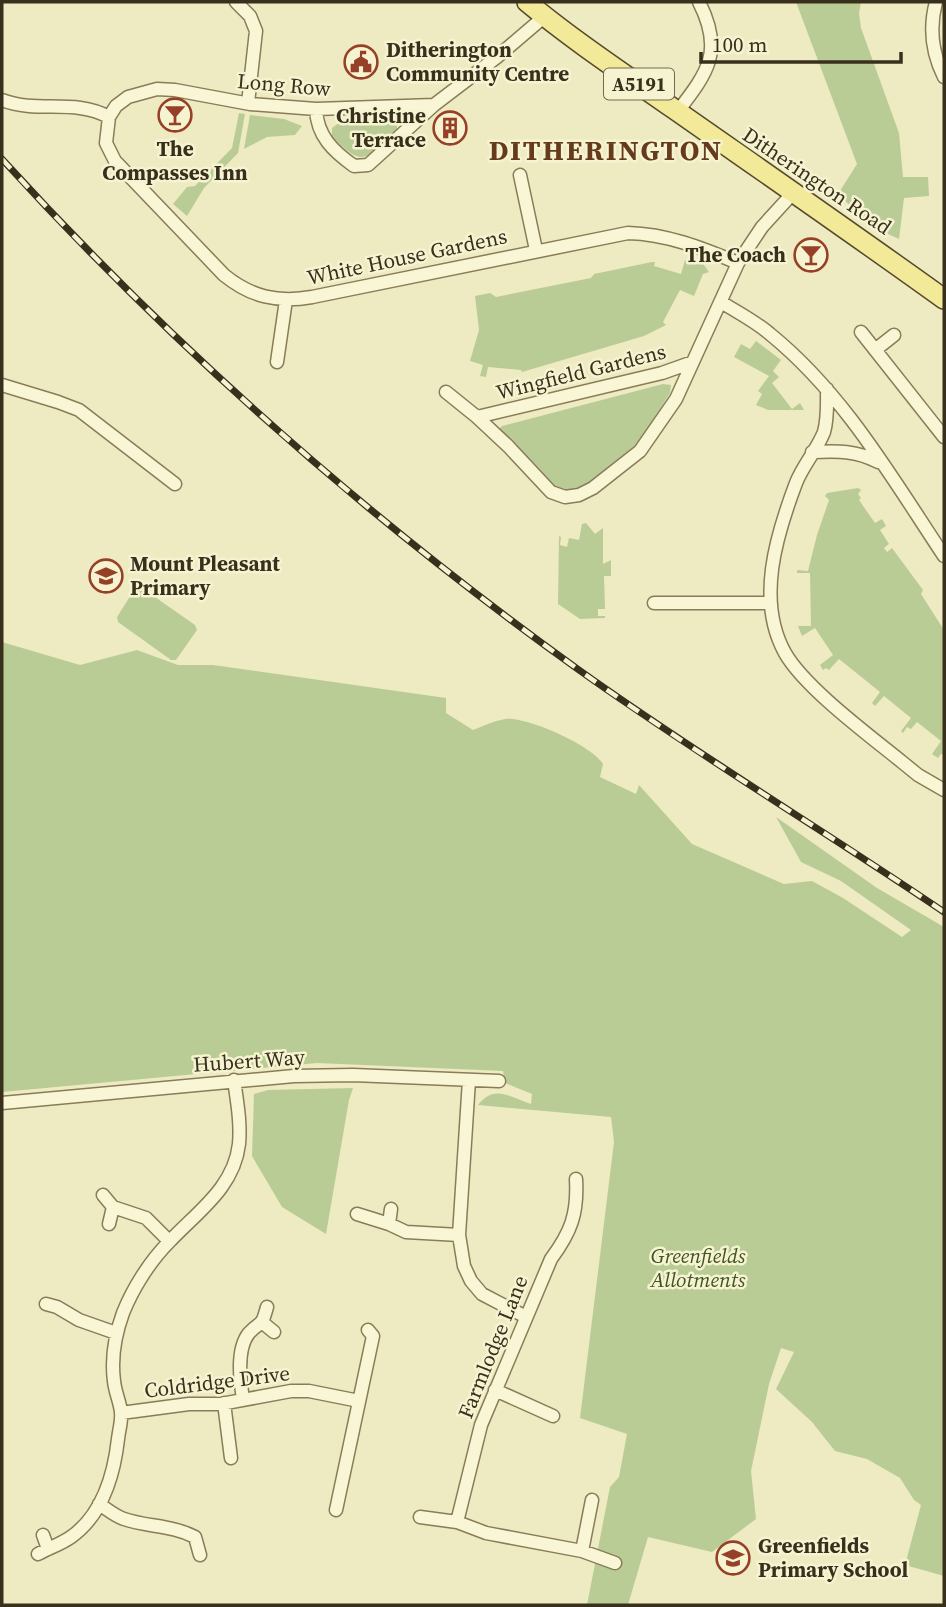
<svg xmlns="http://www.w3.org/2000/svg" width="946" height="1607" font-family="'Source Serif 4',serif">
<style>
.green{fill:#bacc96}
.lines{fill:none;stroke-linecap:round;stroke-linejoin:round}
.minor-casing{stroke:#887c59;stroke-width:15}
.primary-casing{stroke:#56492d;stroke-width:22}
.minor{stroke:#f9f6d5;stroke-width:12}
.primary{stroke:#f2e999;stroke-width:19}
.rail-casing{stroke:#38301d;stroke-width:7}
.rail{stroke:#f6f3d1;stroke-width:4.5;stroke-dasharray:13;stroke-linecap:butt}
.labels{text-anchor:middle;stroke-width:5;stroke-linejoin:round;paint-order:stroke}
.shield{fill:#f6f3d1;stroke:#716a53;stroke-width:2}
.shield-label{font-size:19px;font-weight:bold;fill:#38301d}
.poi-label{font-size:21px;font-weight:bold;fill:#38301d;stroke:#f6f3d1;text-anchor:start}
.street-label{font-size:21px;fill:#38301d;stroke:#f6f3d1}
.park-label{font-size:21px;font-style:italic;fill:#3e5424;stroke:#f6f3d1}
.district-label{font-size:28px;font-weight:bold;letter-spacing:2px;fill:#653b1c;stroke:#f6f3d1}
</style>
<rect width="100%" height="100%" fill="#eeeac2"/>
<path class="green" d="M796 2H861L859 13 861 28 899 133 903 177H928L929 196 904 198 899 239 871 226 838 194 857 164Z
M239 113 245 114 238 153 204 188 187 216 173 204 187 187 195 186 232 148Z
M250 115 284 119 302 126 295 135 267 137 244 149Z
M387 121 397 124V131C364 158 366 170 332 137V128L340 122Z
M688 257 701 261 709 272 703 274 694 296 680 290 663 322 666 325 644 336 522 372 521 370 488 367 486 377 480 376 483 365 470 361 479 330 475 296 490 293 496 297 591 278 594 274 652 262H655L654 266 681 274 685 260H687Z
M756 341 781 360 773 371 779 377 772 383 792 409 800 403 804 410H768L756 405 762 394 758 391 769 376 734 357 741 344 750 349Z
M663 384 671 385 670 393 639 442 586 485 570 490 555 487 500 435 498 430 502 426Z
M858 488 861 490 858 494 861 498 859 500 875 523 882 519 886 526 880 530 889 544 884 548 887 552 892 548 923 590 921 594 944 630V755L941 754 938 758 932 754 941 741 917 722 911 729 907 727 903 733 901 731 911 718 884 696 875 706 872 703 880 692 839 659 829 670 826 668 823 670 820 665 833 655 815 628 802 636 798 626H811L810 573H797V570L808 571 817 535 829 500 825 496 827 493Z
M586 523 595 534 603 528V564L611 560V576H604L605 609H598V616H605V618L580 619 558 604 559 536 561 537 560 545 567 547 569 538 579 540 582 524Z
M136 587 142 588 195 625 197 630 176 660H171L118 622 117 617Z
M2 642 80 665 137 650 178 665H213L446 698V713L473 730C483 726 494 721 505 719 526 716 593 746 603 764L600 777 636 794 639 785 692 844 784 884 812 881 843 898 902 937 911 930 841 881 801 862 776 817 877 888 944 927V1576L905 1565 921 1505 914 1500 900 1478 867 1459 835 1451 812 1422 776 1389 794 1352 781 1348 769 1384 751 1471 756 1519 712 1552 648 1537 628 1605H587L610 1487 619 1477 627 1434 580 1418 614 1142 611 1117 478 1105C495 1084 509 1097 531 1104L532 1094 505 1083 503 1071 317 1063 2 1092Z
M353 1088 349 1100 326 1234 282 1207 252 1156 254 1094 268 1090Z"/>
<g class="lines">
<defs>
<path id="minor" d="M236 2 250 16 256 31 248 103
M936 2C929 28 932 53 944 77
M2 100C39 114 73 98 109 117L116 106 128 97 157 89 175 90 250 104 316 109 434 105 497 57 545 16
M316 109C317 136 333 151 354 166L368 165 434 105
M678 111C708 72 724 51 699 2
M109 117 106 143 115 161 224 275C251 297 278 303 312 297L628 233C667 234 702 248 738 263
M520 175 536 250
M721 302C737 312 755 321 770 334 844 394 892 478 944 556
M861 332 944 437
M875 350 894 335
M277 362 286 300
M693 362 662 373 477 417 508 446 551 492 565 497 579 495 593 488 640 451 676 399 738 263 762 227 793 193
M2 385 58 402 79 410 175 484
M827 389C827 403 828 418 824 432 817 450 803 465 796 483 776 536 756 601 785 653 805 688 870 736 902 762L918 775 944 790
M446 392 477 417
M812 452C837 451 856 450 878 462
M654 603H770
M469 1080 459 1235 464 1266 471 1281 482 1294 526 1317
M2 1103 294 1076 353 1075 499 1081
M103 1195 113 1207 146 1218 169 1241
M357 1214 389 1224 406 1232 459 1235
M109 1224 113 1207
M389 1224 391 1209
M46 1304 57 1307 79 1320 116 1333
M263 1323 274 1332
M495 1390 553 1416
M243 1399C240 1380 236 1349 249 1333 262 1319 261 1329 267 1307
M224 1403 231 1458
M121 1413 189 1404H221L291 1391H309L359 1401
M99 1504C107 1509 115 1516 124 1519 148 1527 172 1525 195 1537L200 1555
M336 1510 373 1336 368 1330
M420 1517 457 1522 486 1533 582 1551 615 1563
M457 1522 481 1425 551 1259C571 1232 578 1214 576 1179
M43 1535 48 1549
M582 1551 592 1500
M38 1554C49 1548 61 1544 71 1537 102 1515 114 1475 118 1439 119 1430 122 1421 121 1412 120 1402 115 1392 114 1381 111 1358 115 1335 123 1313 133 1288 150 1261 169 1242 197 1212 234 1188 239 1144 241 1123 237 1101 234 1080"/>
<path id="primary" d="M527 2C574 41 624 74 674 109 764 172 855 235 944 299"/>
</defs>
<use href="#minor" class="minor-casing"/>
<use href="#primary" class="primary-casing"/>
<use href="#minor" class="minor"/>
<use href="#primary" class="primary"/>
<defs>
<path id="rail" d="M2 159C175 349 370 520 579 670 698 755 823 830 944 912"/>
</defs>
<use href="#rail" class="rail-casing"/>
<use href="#rail" class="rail"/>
</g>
<defs>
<symbol id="civic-ring" viewBox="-11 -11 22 22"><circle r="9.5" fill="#f6f3d1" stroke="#974028" stroke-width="1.5"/><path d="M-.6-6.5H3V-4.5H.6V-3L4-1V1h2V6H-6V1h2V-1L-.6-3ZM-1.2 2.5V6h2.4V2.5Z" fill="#974028"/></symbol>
<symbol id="bar-ring" viewBox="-11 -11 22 22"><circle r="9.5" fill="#f6f3d1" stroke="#974028" stroke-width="1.5"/><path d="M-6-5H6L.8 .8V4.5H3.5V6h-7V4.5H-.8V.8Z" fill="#974028"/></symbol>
<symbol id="building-ring" viewBox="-11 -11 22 22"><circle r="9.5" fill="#f6f3d1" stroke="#974028" stroke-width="1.5"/><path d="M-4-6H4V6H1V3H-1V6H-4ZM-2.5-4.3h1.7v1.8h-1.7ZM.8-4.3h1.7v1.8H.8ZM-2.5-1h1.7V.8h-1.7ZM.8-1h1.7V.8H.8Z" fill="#974028"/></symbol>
<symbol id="school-ring" viewBox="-11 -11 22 22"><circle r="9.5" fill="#f6f3d1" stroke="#974028" stroke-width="1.5"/><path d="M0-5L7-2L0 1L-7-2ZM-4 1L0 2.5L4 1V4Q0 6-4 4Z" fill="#974028"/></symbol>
</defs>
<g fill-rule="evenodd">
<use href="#civic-ring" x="342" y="43" width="38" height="38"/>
<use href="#bar-ring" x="156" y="96" width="38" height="38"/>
<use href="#building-ring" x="431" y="109" width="38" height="38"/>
<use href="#bar-ring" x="792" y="236" width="38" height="38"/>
<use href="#school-ring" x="87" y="557" width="38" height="38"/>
<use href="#school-ring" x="714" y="1539" width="38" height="38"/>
</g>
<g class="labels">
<rect class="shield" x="604" y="68.5" width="70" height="31" rx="5"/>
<g class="shield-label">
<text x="639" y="91">A5191</text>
</g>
<g class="poi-label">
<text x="386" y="57">Ditherington<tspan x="386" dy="24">Community Centre</tspan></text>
<text x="426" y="123" text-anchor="end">Christine<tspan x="426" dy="24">Terrace</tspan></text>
<text x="175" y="156" text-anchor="middle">The<tspan x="175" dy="24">Compasses Inn</tspan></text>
<text x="786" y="262" text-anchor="end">The Coach</text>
<text x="130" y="571">Mount Pleasant<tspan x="130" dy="24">Primary</tspan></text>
<text x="758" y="1553">Greenfields<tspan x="758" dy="24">Primary School</tspan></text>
</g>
<g class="street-label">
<text transform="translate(284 85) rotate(5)" y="7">Long Row</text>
<text transform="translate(817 181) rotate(34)" y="7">Ditherington Road</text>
<text transform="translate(407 257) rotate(-12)" y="7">White House Gardens</text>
<text transform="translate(581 372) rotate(-14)" y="7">Wingfield Gardens</text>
<text transform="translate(249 1061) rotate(-4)" y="7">Hubert Way</text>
<text transform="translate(493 1347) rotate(-68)" y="7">Farmlodge Lane</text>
<text transform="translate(217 1382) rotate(-7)" y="7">Coldridge Drive</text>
</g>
<g class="park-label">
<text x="698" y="1263">Greenfields<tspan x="698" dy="24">Allotments</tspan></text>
</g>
<g class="district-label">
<text x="606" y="160">DITHERINGTON</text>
</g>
</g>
<rect width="946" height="1607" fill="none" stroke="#38301d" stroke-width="7"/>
<path d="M701 52v10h200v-10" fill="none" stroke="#38301d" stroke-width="3.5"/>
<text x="712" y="52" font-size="21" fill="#38301d" stroke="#f6f3d1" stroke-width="5" paint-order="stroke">100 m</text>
</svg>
